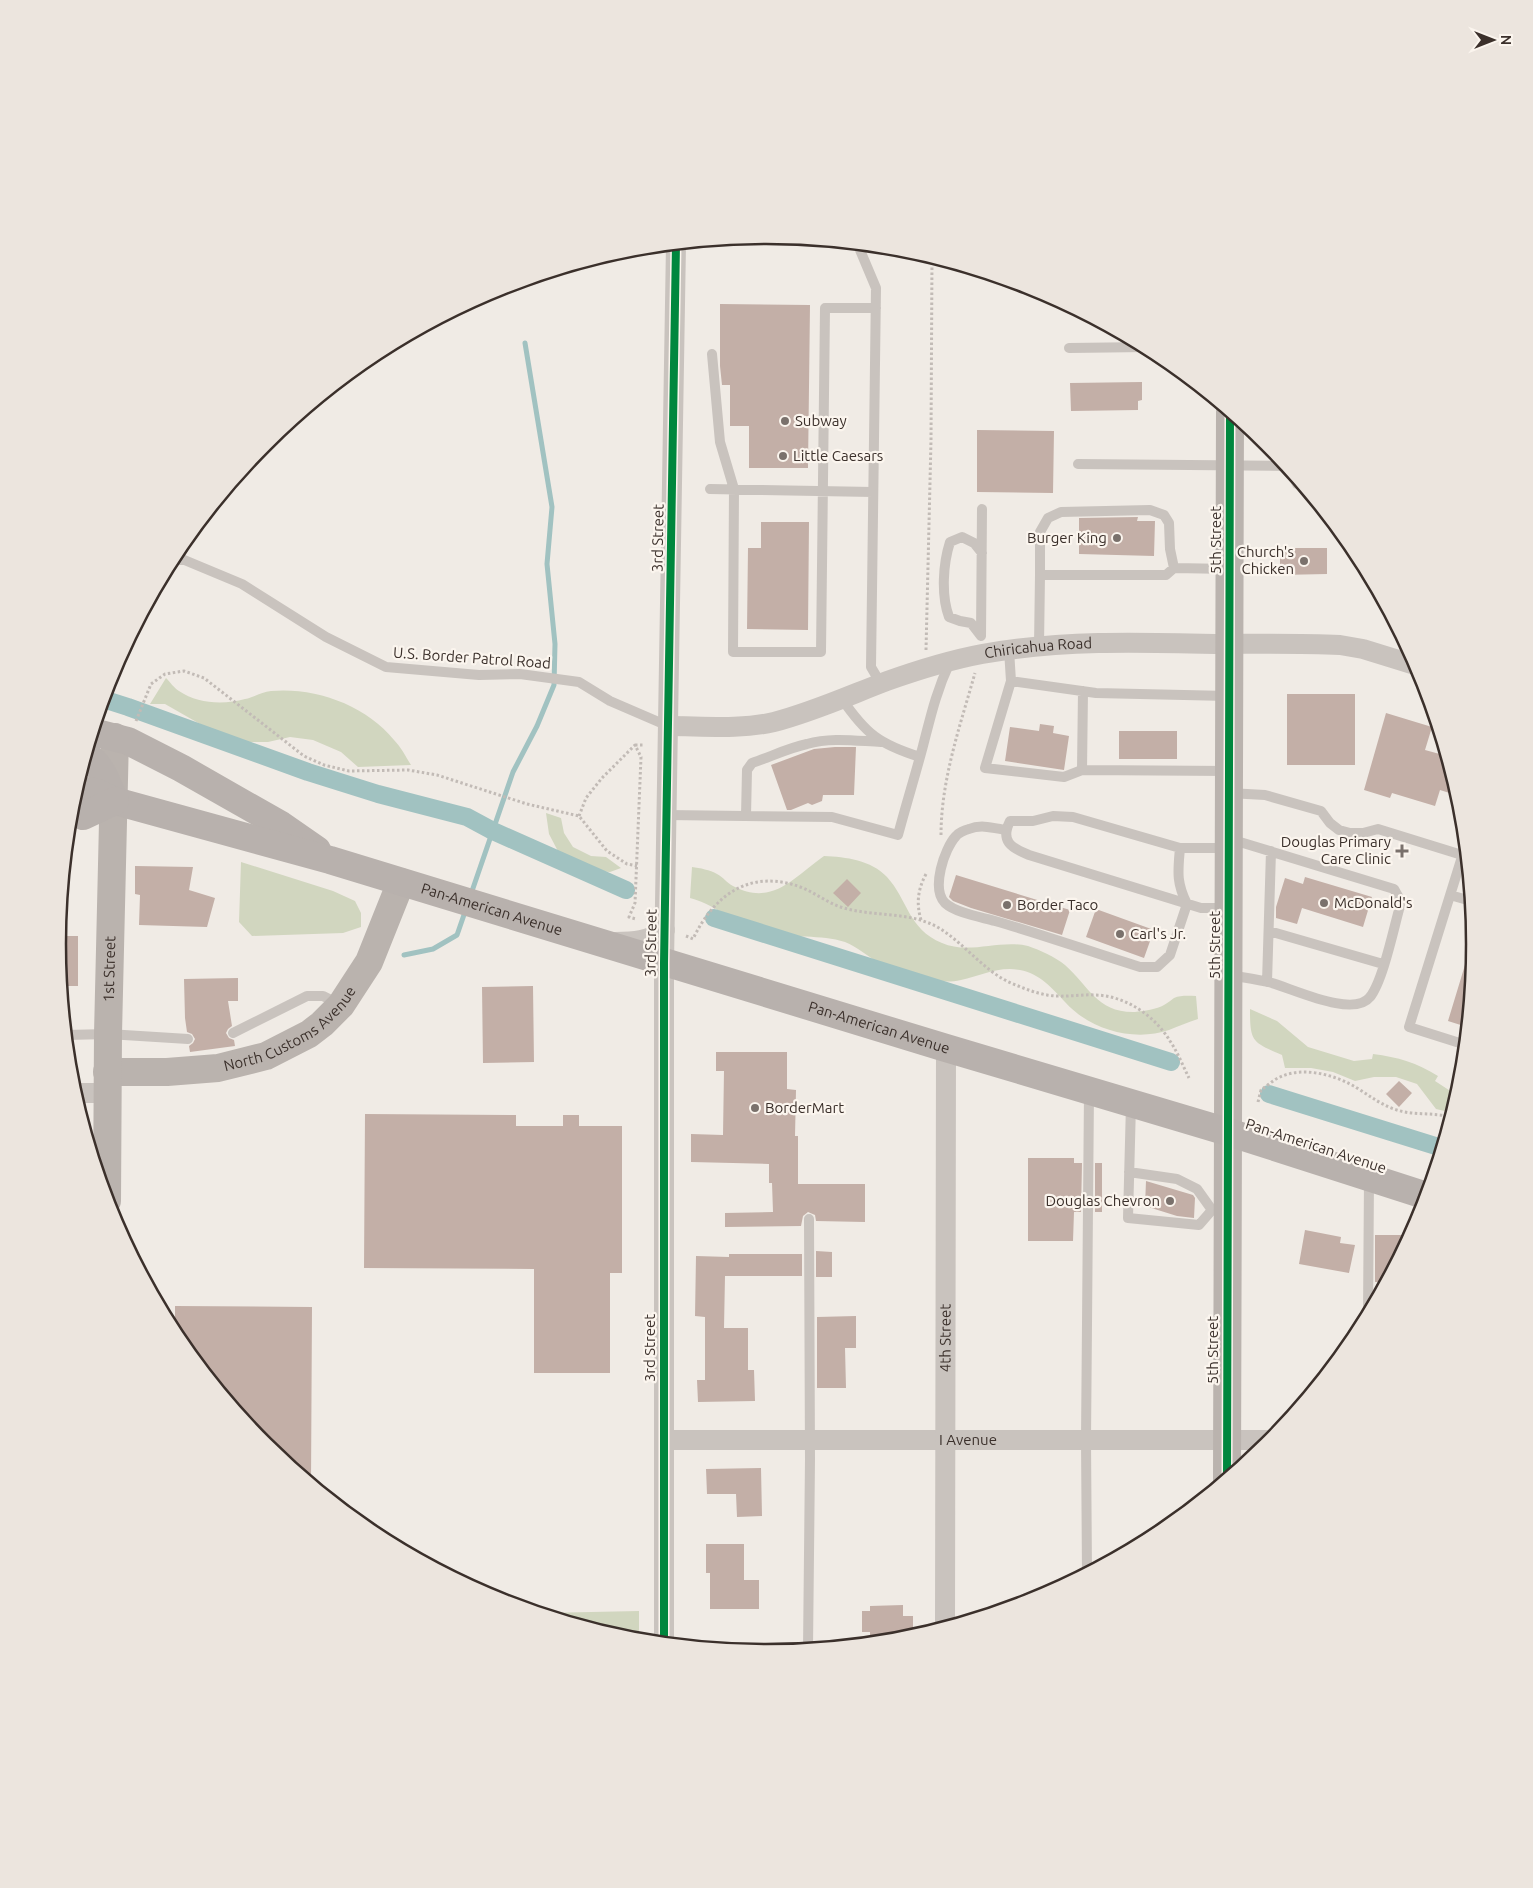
<svg xmlns="http://www.w3.org/2000/svg" width="1533" height="1888" font-family="Ubuntu,sans-serif">
<style>
.green{fill:#d1d6bf}
.lines{fill:none;stroke-linecap:round;stroke-linejoin:round}
.stream{stroke:#a1c2c1;stroke-width:5}
.canal{stroke:#a1c2c1;stroke-width:18}
.building{fill:#c3afa7}
.path{stroke:#c2bbb6;stroke-width:3;stroke-dasharray:2.5 2.5;stroke-linecap:butt}
.lane{stroke:#c9c3be;stroke-width:10}
.street{stroke:#c9c3be;stroke-width:20}
.secondary{stroke:#bab3ae;stroke-width:28}
.primary{stroke:#b8b1ad;stroke-width:28}
.cycleway-casing{stroke:#fbf5ee;stroke-width:11}
.cycleway{stroke:#00873e;stroke-width:8}
.poi-dot{fill:#7a716c;stroke:#fbf5ee;stroke-width:2}
.labels{text-anchor:middle;stroke-width:4.5;stroke-linejoin:round;paint-order:stroke}
.poi-label{font-size:15px;fill:#3b302b;stroke:#fbf5ee;text-anchor:start}
.street-label{font-size:15px;fill:#3b302b;stroke:#fbf5ee}
.rim{fill:none;stroke:#3b302b;stroke-width:2.5}
</style>
<rect width="100%" height="100%" fill="#f0ebe5"/>
<path class="green" d="M166 678C170 682 174 688 179 691 198 704 224 705 245 699 254 697 262 692 271 691 315 687 366 705 394 740 401 747 406 757 411 765L358 767 341 752 313 740 290 737 268 742H238L207 728 165 704H150Z
M546 813 561 818 564 833 573 847 591 856 606 857 621 868 610 872 587 870 561 857 549 834Z
M824 856C846 857 871 860 887 877 908 900 908 929 942 943 969 955 999 939 1028 946 1040 950 1055 957 1065 965 1089 986 1097 1013 1135 1012 1144 1011 1157 1009 1164 1005 1168 1003 1171 1000 1174 998 1181 995 1189 996 1196 996L1198 1019C1188 1022 1179 1026 1169 1030 1134 1042 1090 1030 1065 1002 1053 989 1039 973 1020 970 998 966 981 976 961 980 948 983 936 981 923 979 908 976 894 971 880 964 869 957 857 947 845 942 821 934 792 939 766 932 754 929 741 924 731 918 717 910 706 902 690 898L692 867C700 868 710 870 717 874 723 877 727 883 733 886 773 907 794 877 824 856Z
M241 862 333 891 355 901 361 913V927L343 933 252 936 239 922Z
M1250 1009 1277 1021 1308 1047 1354 1061 1372 1059 1373 1054C1398 1057 1417 1063 1438 1076L1435 1081 1458 1096 1453 1113 1436 1109 1417 1084 1396 1077H1374L1355 1081 1333 1072 1311 1068H1285L1282 1055C1252 1042 1250 1042 1250 1009Z
M639 1611V1640L628 1639 543 1613Z"/>
<g class="lines">
<path class="stream" d="M471 894 513 772 537 726 554 685 555 644 547 564 552 507 525 343
M404 955 433 949 457 935 466 909"/>
<path class="canal" d="M103 699 128 707 308 772 378 794 467 817 493 831 626 890
M714 918 1171 1062
M1269 1094 1442 1148"/>
</g>
<path class="building" d="M720 304 810 305 808 468H749V426H730V385H722L720 366Z
M1142 382V400L1138 401V410L1071 411 1070 383Z
M977 430 1054 431 1053 493 977 492Z
M1138 517 1137 521H1155L1154 556 1079 554V518Z
M761 522H809L808 630 747 629 748 548H761Z
M1280 548H1327V574L1280 575Z
M1287 694H1355V765H1287Z
M1386 713 1432 727 1425 750 1447 756 1449 762 1446 772 1452 774 1459 796 1440 790 1435 806 1392 793 1390 798 1364 790Z
M1040 724 1054 726 1053 733 1069 736 1064 770 1005 761 1010 727 1039 731Z
M1119 731H1177V759H1119Z
M835 747H856L854 795H823L822 801 812 805 808 803 791 810H787L771 765 814 749Z
M135 866 193 867 189 890 215 898 207 927 139 925 140 895 135 894Z
M956 875 1070 910 1062 935 971 908 953 901 949 897Z
M1305 877 1372 897 1363 927 1302 908 1297 924 1276 918V907L1285 878 1303 884Z
M847 879 861 893 848 907 833 893Z
M1096 909 1154 930 1144 958 1086 937Z
M58 936H78V986H62Z
M1468 955 1474 956 1467 1027 1448 1021Z
M238 978V1001H228L232 1026 228 1029 226 1033 229 1038 234 1040 235 1046 190 1052 189 1046 193 1043 195 1039 192 1034 187 1032 185 1018 184 979Z
M533 986 534 1062 483 1063 482 987Z
M716 1052H787V1089L796 1090 795 1136H798V1184H865V1222L816 1221 815 1215 808 1212 803 1216 801 1226 725 1227V1213L773 1212 772 1183H769V1164L691 1162V1134L723 1135 724 1071H716Z
M1399 1081 1412 1093 1399 1107 1386 1094Z
M365 1114 516 1115V1126H563V1115H579V1126H622V1273H610V1373H534V1269L364 1268Z
M1028 1158H1074V1163H1082L1081 1212H1074L1073 1241H1028Z
M1095 1163H1102V1212H1095Z
M1146 1181 1193 1195 1195 1198 1194 1218 1177 1216 1145 1206Z
M1305 1230 1341 1237 1340 1243 1355 1245 1349 1273 1299 1264Z
M1375 1235H1402V1252L1386 1282H1375Z
M816 1251 832 1252V1277H816Z
M729 1254H802V1276H725L724 1328H748V1370H754L755 1401 698 1402 697 1380H705V1317L695 1316 696 1256 729 1257Z
M175 1306 312 1307 311 1483 265 1445 177 1338 175 1335Z
M856 1316V1348H845L846 1388H817V1317Z
M761 1468 762 1516 737 1517 736 1494H707L706 1469Z
M706 1544H744V1580H759V1609H710V1573H706Z
M903 1605V1616H913V1637L894 1640V1635H870V1632H862V1611H870V1606Z"/>
<g class="lines">
<path class="path" d="M926 650 931 440 932 257
M136 721 151 684 165 674 184 671 204 678 304 756 324 765 349 771 408 770 437 775 527 804 579 816 607 851 627 864 637 866
M635 745H645
M579 816 586 798 602 778 635 745 641 757 635 903 629 917 636 919
M941 835C941 780 960 726 975 673
M921 920C916 903 918 889 926 874
M686 936 693 939C715 893 752 868 803 888 817 894 829 904 844 908 875 917 910 911 939 928 965 944 984 971 1011 983 1023 988 1035 993 1047 995 1063 998 1080 994 1096 995 1126 996 1155 1016 1170 1041 1178 1053 1183 1066 1189 1078
M1258 1102 1261 1090C1267 1086 1273 1080 1280 1077 1304 1066 1336 1075 1357 1088 1370 1096 1380 1104 1394 1109 1412 1116 1433 1112 1451 1117"/>
<path class="lane" d="M860 244V250L876 288 871 667 881 684
M1069 348 1147 347
M712 354 720 442 734 489 733 652H821L825 308H876
M1078 464 1287 466
M1290 470 1297 484 1304 487
M710 489 873 492
M170 562 182 559 242 584 326 637 386 667 479 675 520 674 579 682 610 701 668 726
M1040 575V532L1048 518 1061 512 1150 510 1164 515 1169 523 1170 549 1174 568
M981 636 971 623 960 621 949 617C941 595 943 564 950 542L962 537 974 543 982 553
M981 636 982 509
M1039 646 1040 575H1166L1174 568 1229 569
M1009 650 1011 681 1096 693 1228 696
M1011 681 985 768 1064 777 1082 770 1229 771
M842 699C866 734 879 744 920 757
M1082 770 1083 691
M1229 793 1265 795 1321 811 1330 823 1339 830 1350 833H1363L1378 829 1462 855
M667 815 832 817 898 835C906 805 915 776 923 746 931 715 936 692 950 662
M746 816 747 770 752 763C770 757 788 748 807 744 831 737 857 741 881 742
M1006 830C994 828 981 824 969 829 965 830 958 833 956 836 944 849 931 889 945 903 956 913 981 917 995 921 1044 935 1091 952 1140 967H1157L1170 955 1187 904C1176 882 1178 871 1180 848
M1450 895 1471 901
M1227 908H1201L1029 855C1011 848 1000 841 1010 821H1033L1053 816 1073 817 1180 848H1228
M1269 931 1383 964
M1229 975C1242 977 1255 979 1268 982 1290 987 1353 1019 1370 997 1383 981 1394 927 1400 906L1399 898 1394 889 1230 839
M1267 982 1271 851
M233 1033 307 996H323L339 1004
M66 1035 108 1034 188 1039
M1466 1045 1409 1027 1466 844
M1131 1104 1128 1218 1199 1225 1212 1210 1227 1212
M1129 1172 1177 1179 1197 1189 1212 1210
M1368 1315 1369 1179
M1087 1573 1086 1440 1089 1091
M808 1649 810 1459 809 1219"/>
<g class="street">
<path id="s1" d="M668 726C702 726 740 730 774 722 813 712 850 695 887 681 918 670 950 660 982 654 1059 640 1137 642 1215 644 1257 644 1298 643 1340 645L1363 649 1418 666"/>
<path d="M615 942C635 942 647 941 665 930"/>
<path d="M74 1093H107"/>
<path id="s2" d="M664 1440H1272"/>
<path id="s3" d="M945 1627 946 1048"/>
<path d="M664 1643V963L676 244"/>
</g>
<g class="secondary">
<path id="s4" d="M107 1072H167L218 1068 266 1056 309 1034 322 1024 341 1005 369 962 401 882"/>
<path id="s5" d="M107 1201 108 1034 115 737"/>
<path d="M1227 1479 1230 412"/>
</g>
<g class="primary">
<path d="M93 732 128 741 181 768 281 825 317 850"/>
<path d="M86 755C102 765 107 784 115 801"/>
<path id="s6" d="M84 791 95 792 115 801 330 860 946 1048 1228 1132 1427 1196"/>
<path d="M83 816 115 801"/>
</g>
<defs>
<path id="cycleway" d="M1227 1479 1230 412
M664 1643V963L676 244"/>
</defs>
<use href="#cycleway" class="cycleway-casing"/>
<use href="#cycleway" class="cycleway"/>
</g>
<g class="poi-dot">
<circle cx="785" cy="421" r="5"/>
<circle cx="783" cy="456" r="5"/>
<circle cx="1117" cy="538" r="5"/>
<circle cx="1304" cy="561" r="5"/>
<path d="M1399.5 843.5h5v5h5v5h-5v5h-5v-5h-5v-5h5z"/>
<circle cx="1324" cy="903" r="5"/>
<circle cx="1007" cy="905" r="5"/>
<circle cx="1120" cy="934" r="5"/>
<circle cx="755" cy="1108" r="5"/>
<circle cx="1170" cy="1201" r="5"/>
</g>
<g class="labels">
<g class="poi-label">
<text x="795" y="426">Subway</text>
<text x="793" y="461">Little Caesars</text>
<text x="1107" y="543" text-anchor="end">Burger King</text>
<text x="1294" y="557" text-anchor="end">Church's<tspan x="1294" dy="17">Chicken</tspan></text>
<text x="1391" y="847" text-anchor="end">Douglas Primary<tspan x="1391" dy="17">Care Clinic</tspan></text>
<text x="1334" y="908">McDonald's</text>
<text x="1017" y="910">Border Taco</text>
<text x="1130" y="939">Carl's Jr.</text>
<text x="765" y="1113">BorderMart</text>
<text x="1160" y="1206" text-anchor="end">Douglas Chevron</text>
</g>
<g class="street-label">
<text transform="translate(658 538) rotate(-89)" y="5">3rd Street</text>
<text transform="translate(1216 540) rotate(-90)" y="5">5th Street</text>
<text dy="5" stroke="none"><textPath href="#s1" startOffset="382">Chiricahua Road</textPath></text>
<text transform="translate(472 658) rotate(4)" y="5">U.S. Border Patrol Road</text>
<text dy="5" stroke="none"><textPath href="#s6" startOffset="425">Pan-American Avenue</textPath></text>
<text transform="translate(651 943) rotate(-89)" y="5">3rd Street</text>
<text transform="translate(1215 945) rotate(-90)" y="5">5th Street</text>
<text dy="5" stroke="none"><textPath href="#s5" startOffset="232">1st Street</textPath></text>
<text dy="5" stroke="none"><textPath href="#s4" startOffset="195">North Customs Avenue</textPath></text>
<text dy="5" stroke="none"><textPath href="#s6" startOffset="830">Pan-American Avenue</textPath></text>
<text transform="translate(1316 1146) rotate(18)" y="5">Pan-American Avenue</text>
<text dy="5" stroke="none"><textPath href="#s3" startOffset="289">4th Street</textPath></text>
<text transform="translate(650 1348) rotate(-90)" y="5">3rd Street</text>
<text transform="translate(1213 1350) rotate(-90)" y="5">5th Street</text>
<text dy="5" stroke="none"><textPath href="#s2" startOffset="304">I Avenue</textPath></text>
</g>
</g>
<path d="M0 0H1533V1888H0ZM66 944a700 700 0 1 1 1400 0a700 700 0 1 1-1400 0Z" fill="#ece5de" fill-rule="evenodd"/>
<path class="rim" d="M66 944a700 700 0 1 1 1400 0a700 700 0 1 1-1400 0Z"/>
<g transform="translate(1493 40) rotate(90)" stroke="#fbf5ee" stroke-width="4" paint-order="stroke">
<path d="M0-4L9 19L0 12L-9 19Z" fill="#3b302b"/>
<text y="-8" font-size="14" font-weight="bold" text-anchor="middle" fill="#3b302b">N</text>
</g>
</svg>
